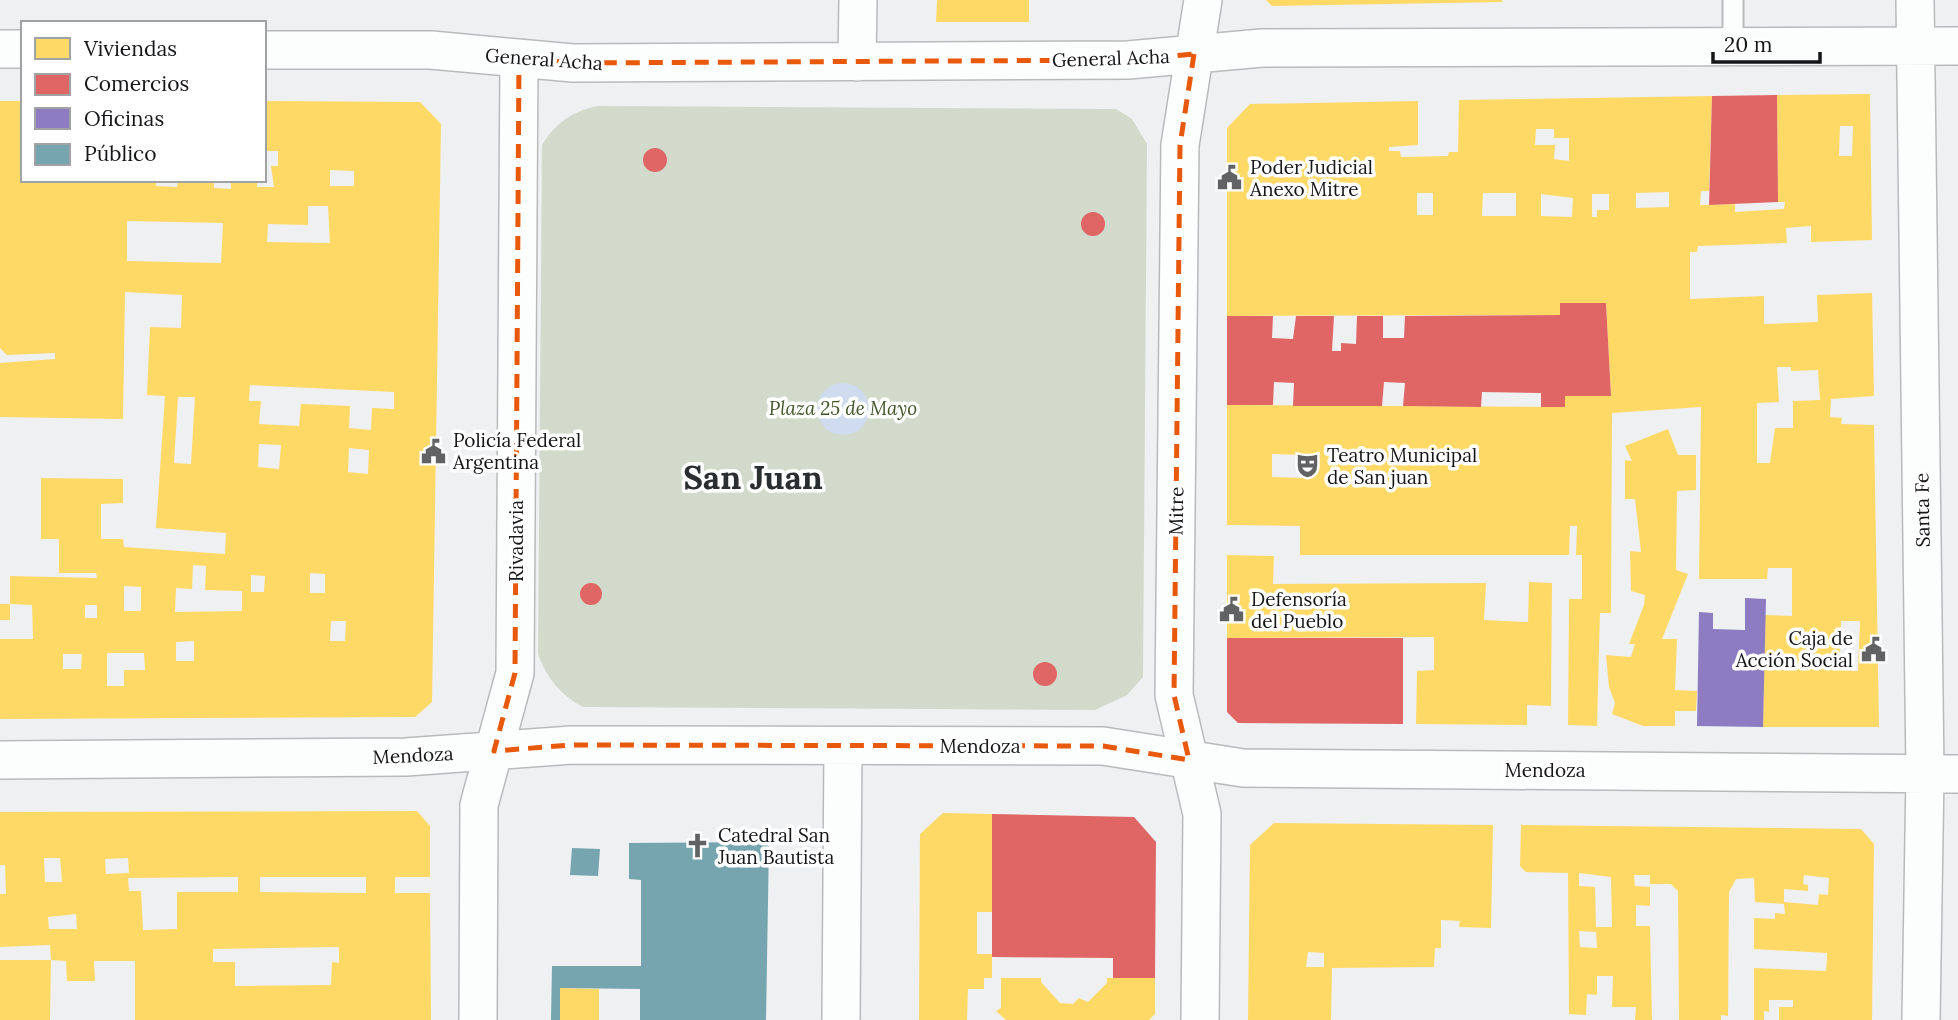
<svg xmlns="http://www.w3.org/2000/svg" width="1958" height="1020" font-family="Lora,serif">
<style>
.green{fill:#d2dacc}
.water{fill:#cfdbef}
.homes{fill:#ffd966;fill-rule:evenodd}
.shops{fill:#e06666}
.offices{fill:#8e7cc3}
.public{fill:#76a5af}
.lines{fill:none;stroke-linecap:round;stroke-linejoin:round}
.service-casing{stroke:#b8babc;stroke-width:23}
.minor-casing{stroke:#b8babc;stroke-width:40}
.service{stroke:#fcfdfd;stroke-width:19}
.minor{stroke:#fcfdfd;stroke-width:37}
.marked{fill:none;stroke:#e8590c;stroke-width:5;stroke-dasharray:14 9;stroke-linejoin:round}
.labels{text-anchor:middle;stroke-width:7;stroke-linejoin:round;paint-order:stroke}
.street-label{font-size:19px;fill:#151618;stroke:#fff}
.poi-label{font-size:19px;fill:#151618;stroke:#fff;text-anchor:start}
.park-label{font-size:19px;font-style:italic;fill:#435629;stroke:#fff}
.town-label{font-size:33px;font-weight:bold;fill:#2b2e31;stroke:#fff}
</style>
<rect width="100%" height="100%" fill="#eef0f2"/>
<path class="green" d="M599 106 1116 109 1132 119 1147 144 1143 677 1127 695 1095 710 583 707C561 696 546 677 538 654L542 145C555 123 574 110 599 106Z"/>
<path class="water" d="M817 409a26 26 0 1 1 52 0a26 26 0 1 1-52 0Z"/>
<path class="homes" d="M937 0H1029V22H936Z
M1266 0H1502V2L1272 6Z
M1870 94 1872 240 1811 242V226L1786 228 1787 243 1698 246 1697 252H1690V299L1764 296V324L1818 322 1817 295 1872 293 1874 396 1831 399 1830 417 1842 418 1841 424 1874 425 1879 727H1763L1765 615 1792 616V568H1768L1767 579H1699L1701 407 1612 413 1611 613H1600L1597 726 1568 725 1569 599H1582V555H1576L1577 526H1570L1569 555H1300V526L1227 525V405L1565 407V396H1611L1606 303H1560V315L1227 316V128L1250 104 1418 101V145L1389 147V151H1400L1401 157 1448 156 1449 152H1458L1459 100 1712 96 1709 191H1701L1700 205 1735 204V212L1784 209 1785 202H1778L1777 95ZM1840 126H1853L1852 156H1839ZM1536 129H1554V138H1569V161L1554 159 1555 145H1535ZM1669 192V207L1636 208V193ZM1417 193H1433V215H1417ZM1483 193H1516V216H1482ZM1541 194 1573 198 1572 217 1541 216ZM1592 194H1609V210H1597V217H1592ZM1777 367H1791V371L1818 370 1820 400 1793 401V428H1775L1770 463H1757V403L1779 402ZM1272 454 1304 455 1303 478 1272 477ZM1841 621H1860L1858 671H1852L1853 655 1840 654Z
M0 101H23V180H156V186L177 187 178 180H214V188L231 189V180H257V187H274L271 166H278V151H264V101L420 102 441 124 432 702 415 717 0 719V639H33L32 605 10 604V576L97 578 96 573H59V539H41V478L123 479V503L101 504V539H123L124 547 225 554 226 533 156 528 165 396 147 395 150 327 181 328 182 295 125 292 123 419 0 417V363L55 359V353L7 355 0 348ZM330 170 354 171V186H330ZM308 206H328L330 243 267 242 268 224 308 225ZM127 221 223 223 221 263 127 261ZM250 385 394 392V409L372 408 371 430 349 428 350 406 328 405 301 404 299 426 259 424 261 401H249ZM178 397H195L191 464 174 463ZM259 444 281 445 279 469 258 467ZM349 448 369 450 368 474 348 472ZM193 565 206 566 205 590 242 591V611L175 612 176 588 192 589ZM310 573 325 574V593H310ZM251 575 265 576 264 592H251ZM124 586 141 587V611H124ZM85 605H97V618H85ZM331 621H346L345 641H330ZM194 641V661H176V642ZM107 653H144L145 670H124V686H107ZM63 654H82L81 669H63Z
M1668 429 1678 455H1696V490L1677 491 1676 570 1688 574 1662 639H1677L1675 690 1697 691 1696 711H1675V726H1643L1612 714 1615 703 1609 687 1606 655 1631 657 1635 644H1629L1644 605 1645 595 1631 591 1630 551 1641 552 1635 499H1625V460L1632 461 1625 446Z
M1227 555 1274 556 1273 584 1486 583 1484 620 1528 622 1529 582 1552 583 1551 706 1527 705V725L1416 724 1417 671 1434 670V637L1227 638Z
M0 604H10V620H0Z
M417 811 430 826V877H395V893H430L431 1020H135V961H94L95 981H67L66 961 51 960 50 1020H0V960H51L50 945 0 947V894H6L5 865H0V812ZM44 858H60L62 882H45ZM128 858 129 873 106 874 105 859ZM238 877V892H177V929L143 930 141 891H129L128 878ZM260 877H366V893L260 892ZM76 914 77 929H49L48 917ZM339 947V963L332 962 331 985 235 986V962H213V949Z
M943 813 992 814V912H977V954H992V978H984V989H968L967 1020H919L920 834Z
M1274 823 1493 825 1491 928 1459 927 1460 921 1441 920V948H1435L1434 967 1332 968 1331 1020H1248L1250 845ZM1308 952 1324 953V967H1306Z
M1521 825 1861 829 1874 844 1872 1020H1779V1007H1793V1000H1769V1012L1764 1011V1020H1754V968L1826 971 1827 960V953L1754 949V918L1775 919V913L1785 914 1784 904 1755 902 1754 878 1736 879 1729 892 1728 1016 1721 1015V1020H1679L1678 891 1671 884H1650V875H1634L1635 886 1650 887V906L1636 905V926H1650L1652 1020H1635L1636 1007H1612L1613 976H1597V995L1587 994 1586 1015 1569 1014 1568 873 1526 872 1520 866ZM1579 873 1611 877 1612 927H1596L1595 887 1579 886ZM1804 875 1829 878 1828 895 1819 894 1818 905 1784 902V889L1808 891V885L1803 884ZM1579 931 1596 932 1597 948 1580 947Z
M1001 978H1041V982L1060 1003 1073 1004 1079 998 1088 1002 1107 983V978H1155V1014L1149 1020H1006L996 1011 1001 1008Z
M560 988 599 989V1020H560Z"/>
<path class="shops" d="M1777 95 1778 202 1709 205 1712 96Z
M643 160a12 12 0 1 1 24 0a12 12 0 1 1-24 0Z
M1081 224a12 12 0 1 1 24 0a12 12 0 1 1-24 0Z
M1560 303H1606L1611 396H1565V407H1541V393L1482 392 1481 407 1403 406 1405 383 1384 382 1382 406H1293L1294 383 1274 382 1273 405H1227V316H1273L1272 338 1293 339 1296 316H1334L1332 351H1341V343L1356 344 1357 316H1383V338H1404L1405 316 1560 315Z
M580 594a11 11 0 1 1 22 0a11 11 0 1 1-22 0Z
M1227 638H1403V724L1238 723 1227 712Z
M1033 674a12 12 0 1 1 24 0a12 12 0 1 1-24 0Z
M992 814 1134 817 1156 842 1155 978H1113V958L992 957Z"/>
<path class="offices" d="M1745 598 1766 599 1763 727 1697 726 1699 612 1713 613V629L1745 630Z"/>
<path class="public" d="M769 842 766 1020H640V989L560 988V1020H551L552 966H641V880L629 879V843Z
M572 848 600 849 598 876 570 875Z"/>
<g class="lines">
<defs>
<path id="service" d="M1733 47V0"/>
<path id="minor" d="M1915 0 1925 773 1921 1020
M0 49H23
M264 50H431L573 63 1128 60 1262 48 1958 46
M857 62 858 0
M0 760 406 757 572 745 1103 746 1243 768 1958 774
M478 1020 479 805 515 673 519 58
M841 1020 843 746
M1200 1020 1202 814 1174 695 1180 145 1203 0"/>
</defs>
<use href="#service" class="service-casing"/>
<use href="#minor" class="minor-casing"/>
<use href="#service" class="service"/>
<use href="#minor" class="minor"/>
</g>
<path class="marked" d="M1194 54 1180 145 1174 695 1189 760 1103 746 572 745 494 751 515 673 519 58 573 63 1128 60Z"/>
<defs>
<symbol id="civic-bare" viewBox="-9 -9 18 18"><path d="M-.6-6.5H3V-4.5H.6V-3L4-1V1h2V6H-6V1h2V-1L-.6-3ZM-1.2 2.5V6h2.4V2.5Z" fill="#616264" stroke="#fff" stroke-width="2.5" paint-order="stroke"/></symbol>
<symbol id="theatre-bare" viewBox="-9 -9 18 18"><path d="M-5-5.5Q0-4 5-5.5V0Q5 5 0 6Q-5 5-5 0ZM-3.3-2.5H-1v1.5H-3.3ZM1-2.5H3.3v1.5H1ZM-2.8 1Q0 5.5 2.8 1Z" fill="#616264" stroke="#fff" stroke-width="2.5" paint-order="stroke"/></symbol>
<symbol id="church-bare" viewBox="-9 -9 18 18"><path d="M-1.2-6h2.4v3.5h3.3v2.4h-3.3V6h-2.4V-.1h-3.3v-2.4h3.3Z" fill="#616264" stroke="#fff" stroke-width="2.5" paint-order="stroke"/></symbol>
</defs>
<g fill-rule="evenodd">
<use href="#civic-bare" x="1212" y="160" width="35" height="35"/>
<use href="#civic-bare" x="416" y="434" width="35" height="35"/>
<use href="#theatre-bare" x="1290" y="448" width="35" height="35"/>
<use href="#civic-bare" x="1214" y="592" width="35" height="35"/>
<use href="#civic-bare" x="1856" y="632" width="35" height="35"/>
<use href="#church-bare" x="680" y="828" width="35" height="35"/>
</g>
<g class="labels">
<g class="street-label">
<text transform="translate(1111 58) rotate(-2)" y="7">General Acha</text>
<text transform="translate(544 59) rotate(4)" y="7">General Acha</text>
<text transform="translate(1922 510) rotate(-91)" y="7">Santa Fe</text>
<text transform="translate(1176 511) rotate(-89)" y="7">Mitre</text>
<text transform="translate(516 541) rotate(-90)" y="7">Rivadavia</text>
<text x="980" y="753">Mendoza</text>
<text transform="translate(413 755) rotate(-3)" y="7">Mendoza</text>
<text x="1545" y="777">Mendoza</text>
</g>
<g class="poi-label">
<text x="1250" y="174">Poder Judicial<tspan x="1250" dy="22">Anexo Mitre</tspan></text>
<text x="453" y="447">Policía Federal<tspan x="453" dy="22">Argentina</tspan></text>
<text x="1327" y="462">Teatro Municipal<tspan x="1327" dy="22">de San juan</tspan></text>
<text x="1251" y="606">Defensoría<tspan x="1251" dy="22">del Pueblo</tspan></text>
<text x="1853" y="645" text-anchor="end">Caja de<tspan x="1853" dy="22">Acción Social</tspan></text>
<text x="718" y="842">Catedral San<tspan x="718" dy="22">Juan Bautista</tspan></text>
</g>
<g class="park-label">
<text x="843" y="415">Plaza 25 de Mayo</text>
</g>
<g class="town-label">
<text x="753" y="489">San Juan</text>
</g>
</g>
<rect x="21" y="21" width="245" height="161" fill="#ffffff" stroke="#a1a2a3" stroke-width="2"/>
<rect x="35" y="38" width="35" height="21" fill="#ffd966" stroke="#a1a2a3" stroke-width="2"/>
<text x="84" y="56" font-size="21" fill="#151618">Viviendas</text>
<rect x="35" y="74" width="35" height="21" fill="#e06666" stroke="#a1a2a3" stroke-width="2"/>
<text x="84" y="91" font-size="21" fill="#151618">Comercios</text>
<rect x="35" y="108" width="35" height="21" fill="#8e7cc3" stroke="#a1a2a3" stroke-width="2"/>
<text x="84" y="126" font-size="21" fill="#151618">Oficinas</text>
<rect x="35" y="144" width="35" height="21" fill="#76a5af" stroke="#a1a2a3" stroke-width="2"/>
<text x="84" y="161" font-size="21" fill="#151618">Público</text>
<path d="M1713 52v10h107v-10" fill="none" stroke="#151618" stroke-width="3.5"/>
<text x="1724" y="52" font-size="21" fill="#151618" stroke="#ffffff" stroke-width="5" paint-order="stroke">20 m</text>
</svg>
